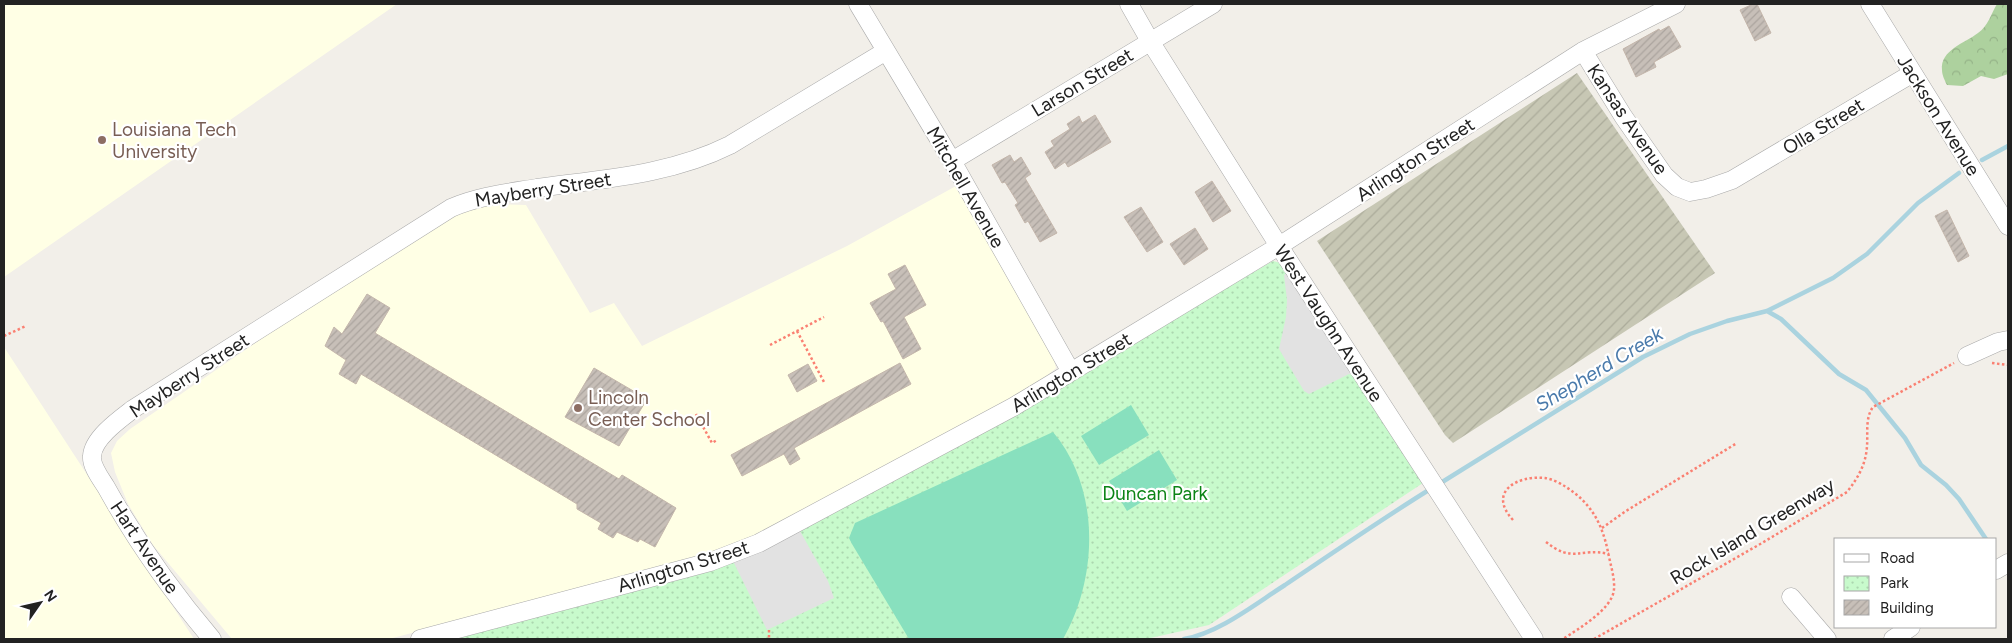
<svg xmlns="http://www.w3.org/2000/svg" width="2012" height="643" font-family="Figtree,sans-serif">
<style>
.education{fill:#ffffe5}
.construction{fill:url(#construction-furrows)}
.forest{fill:url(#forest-crowns)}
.park{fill:url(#park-dots)}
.pitch{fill:#88e0be}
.parking{fill:#e2e2e2}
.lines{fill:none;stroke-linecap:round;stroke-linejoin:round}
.stream{stroke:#aad3df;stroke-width:4.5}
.building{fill:url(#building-hatch);stroke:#c4b6ab}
.street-casing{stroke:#a9a9a9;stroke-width:19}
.path{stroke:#fa8072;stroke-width:2.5;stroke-dasharray:2.5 2.5;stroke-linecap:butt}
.street{stroke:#fff;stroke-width:18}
.education-dot{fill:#8d6e63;stroke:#fff;stroke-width:2}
.labels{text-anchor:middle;stroke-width:4.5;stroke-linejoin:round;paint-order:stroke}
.street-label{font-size:19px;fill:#222;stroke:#fff}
.education-label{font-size:19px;fill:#785e54;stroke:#fff;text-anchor:start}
.park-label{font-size:19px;fill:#0c8416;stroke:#fff}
.water-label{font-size:20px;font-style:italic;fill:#4a7aab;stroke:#fff}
</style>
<defs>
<pattern id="construction-furrows" width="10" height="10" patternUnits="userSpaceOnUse" patternTransform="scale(1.25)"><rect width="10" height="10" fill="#c7c7b4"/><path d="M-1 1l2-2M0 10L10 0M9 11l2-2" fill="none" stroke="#abab9a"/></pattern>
<pattern id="forest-crowns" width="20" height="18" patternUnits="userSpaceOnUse" patternTransform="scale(1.25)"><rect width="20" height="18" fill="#add19e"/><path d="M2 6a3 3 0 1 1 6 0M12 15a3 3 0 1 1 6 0" fill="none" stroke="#95b388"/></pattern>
<pattern id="park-dots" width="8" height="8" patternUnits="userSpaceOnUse" patternTransform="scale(1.25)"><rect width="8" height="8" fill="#c8facc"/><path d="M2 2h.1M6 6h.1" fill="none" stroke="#acd6af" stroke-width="1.8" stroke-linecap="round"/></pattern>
<pattern id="building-hatch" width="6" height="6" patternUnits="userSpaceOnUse" patternTransform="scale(1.25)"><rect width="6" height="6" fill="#c7bfb8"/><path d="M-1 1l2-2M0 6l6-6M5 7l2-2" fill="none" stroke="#aba49e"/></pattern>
</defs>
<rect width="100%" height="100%" fill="#f2efe9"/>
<path class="education" d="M4 4H397L4 277Z
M956 186 1052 353 1056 368 1032 388 742 543 669 565 389 639H232L153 545 128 504 115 472 111 453 117 441 130 429 337 287 441 219 488 204 526 205 590 313 614 303 642 346 847 246Z
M4 347 194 639H4Z"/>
<path class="construction" d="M1577 73 1715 273 1453 443 1445 435 1317 241Z"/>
<path class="forest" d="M1997 4H2008V74L1994 79 1981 76 1963 86 1947 85C1945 81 1942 75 1942 70 1940 50 1965 43 1978 33 1988 26 1991 14 1997 4Z"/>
<path class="park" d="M1273 261 1281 263 1423 483 1209 625 1146 639H453L733 561 800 531 912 471Z"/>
<path class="pitch" d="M1131 405 1149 435 1099 465 1081 436Z
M1053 432C1101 489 1098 578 1063 639H909L852 544 849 538 855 523Z
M1159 450 1177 480 1127 511 1109 481Z"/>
<path class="parking" d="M1288 272 1355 376 1349 374 1309 394 1304 391 1279 349 1286 317 1287 300 1284 275Z
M800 531 828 581 834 598 767 630 733 561Z"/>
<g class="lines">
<path class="stream" d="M1982 160 2008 146
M1767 311 1781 319 1839 374 1866 390 1905 438 1921 465 1946 485 1959 499 1986 539
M1439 484 1643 357 1690 334 1727 321 1767 311 1833 278 1867 254 1918 203 1959 173
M1184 639C1219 633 1255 604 1285 585 1334 552 1382 519 1432 488"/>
</g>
<path class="building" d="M1753 4H1757L1771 33 1755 41 1740 10Z
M1669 26 1681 47 1654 62 1656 67 1636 77 1623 49 1659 29 1660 31Z
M1095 115 1111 142 1068 167 1065 162 1055 169 1045 152 1054 146 1051 141 1070 129 1067 124 1079 116 1082 123Z
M1010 155 1014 162 1021 157 1031 174 1025 178 1057 233 1040 242 1028 221 1025 223 1015 205 1018 203 1005 182 1002 183 992 165Z
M1212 181 1231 211 1213 222 1195 192Z
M1141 207 1163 242 1147 252 1124 217Z
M1947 210 1969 256 1958 262 1935 216Z
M1195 228 1208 249 1184 265 1170 244Z
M905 265 926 305 904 317 921 349 903 359 883 321 881 322 870 303 896 289 888 274Z
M367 294 390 308 375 333 619 479 622 475 676 508 655 547 640 539 638 542 617 532 613 538 598 529 601 523 577 509V504L361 374 356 384 339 374 346 360 325 346 334 327 342 334Z
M900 363 911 384 794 448 800 459 790 465 784 454 742 476 731 455Z
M808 364 817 381 797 392 788 375Z
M594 368 647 399 619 446 565 417Z"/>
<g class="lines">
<defs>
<path id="street" d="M858 4 952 161 1071 372
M1129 4 1150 41 1279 246 1534 639
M1870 4 2008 226
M1583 51 1623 116 1664 175 1677 187 1690 192 1706 189 1732 180 1913 73
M952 161 1213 4
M1967 356 1998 342 2008 340
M1996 570 2008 563
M1791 597 1827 639
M212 639C172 592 136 541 106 487 101 479 91 466 92 456 93 438 120 419 133 409L451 208C479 196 507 193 537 188 602 179 670 175 730 145L886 51
M420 639 710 562 759 543 1013 407 1279 246 1583 51 1676 4
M1893 639 1911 627"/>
</defs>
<use href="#street" class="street-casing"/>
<path class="path" d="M797 331 824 382
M4 336 26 326
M770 345 824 317
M1992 363 2008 365
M696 414 712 443 717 440
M1513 520C1487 492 1517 475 1545 478 1552 479 1560 483 1566 487 1591 503 1602 523 1608 552 1610 563 1615 578 1614 589 1613 609 1578 629 1563 639
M1602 528 1626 511 1737 443
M1546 542C1574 564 1580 547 1609 554
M769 630V639
M1594 639 1762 543 1847 492C1858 478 1866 464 1867 446 1868 433 1865 418 1873 407L1954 363"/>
<use href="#street" class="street"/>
</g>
<g class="education-dot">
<circle cx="102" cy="140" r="5"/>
<circle cx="578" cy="408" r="5"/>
</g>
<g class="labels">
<g class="street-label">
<text transform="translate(1082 82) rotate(-31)" y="7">Larson Street</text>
<text transform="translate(1939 115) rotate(58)" y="7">Jackson Avenue</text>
<text transform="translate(1628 119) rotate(56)" y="7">Kansas Avenue</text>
<text transform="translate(1823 126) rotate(-31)" y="7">Olla Street</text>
<text transform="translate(1415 159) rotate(-33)" y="7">Arlington Street</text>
<text transform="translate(966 187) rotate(60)" y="7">Mitchell Avenue</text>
<text transform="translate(543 189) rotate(-9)" y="7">Mayberry Street</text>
<text transform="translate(1329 323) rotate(57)" y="7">West Vaughn Avenue</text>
<text transform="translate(1071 372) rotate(-31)" y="7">Arlington Street</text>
<text transform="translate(189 375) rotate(-33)" y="7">Mayberry Street</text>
<text transform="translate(1752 531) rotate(-31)" y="7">Rock Island Greenway</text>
<text transform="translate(145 547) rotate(56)" y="7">Hart Avenue</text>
<text transform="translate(683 566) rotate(-17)" y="7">Arlington Street</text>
</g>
<g class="education-label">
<text x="112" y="136">Louisiana Tech<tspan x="112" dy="22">University</tspan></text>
<text x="588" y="404">Lincoln<tspan x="588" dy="22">Center School</tspan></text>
</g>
<g class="park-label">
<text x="1155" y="500">Duncan Park</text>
</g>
<g class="water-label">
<text transform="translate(1599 369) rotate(-31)" y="7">Shepherd Creek</text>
</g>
</g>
<rect width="2012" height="643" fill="none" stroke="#222222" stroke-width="10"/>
<rect x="1834" y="538" width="162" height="90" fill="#ffffff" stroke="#a7a7a7"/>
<rect x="1844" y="554" width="25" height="8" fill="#ffffff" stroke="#a7a7a7"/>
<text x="1880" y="563" font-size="15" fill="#222222">Road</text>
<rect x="1844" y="576" width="25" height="15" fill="url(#park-dots)" stroke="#a7a7a7"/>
<text x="1880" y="588" font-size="15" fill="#222222">Park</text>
<rect x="1844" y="600" width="25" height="15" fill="url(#building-hatch)" stroke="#a7a7a7"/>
<text x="1880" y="613" font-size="15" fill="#222222">Building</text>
<g transform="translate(40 603) rotate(56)" stroke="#ffffff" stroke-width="4" paint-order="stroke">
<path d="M0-4L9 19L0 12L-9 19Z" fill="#222222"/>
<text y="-8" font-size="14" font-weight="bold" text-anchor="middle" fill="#222222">N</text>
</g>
</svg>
